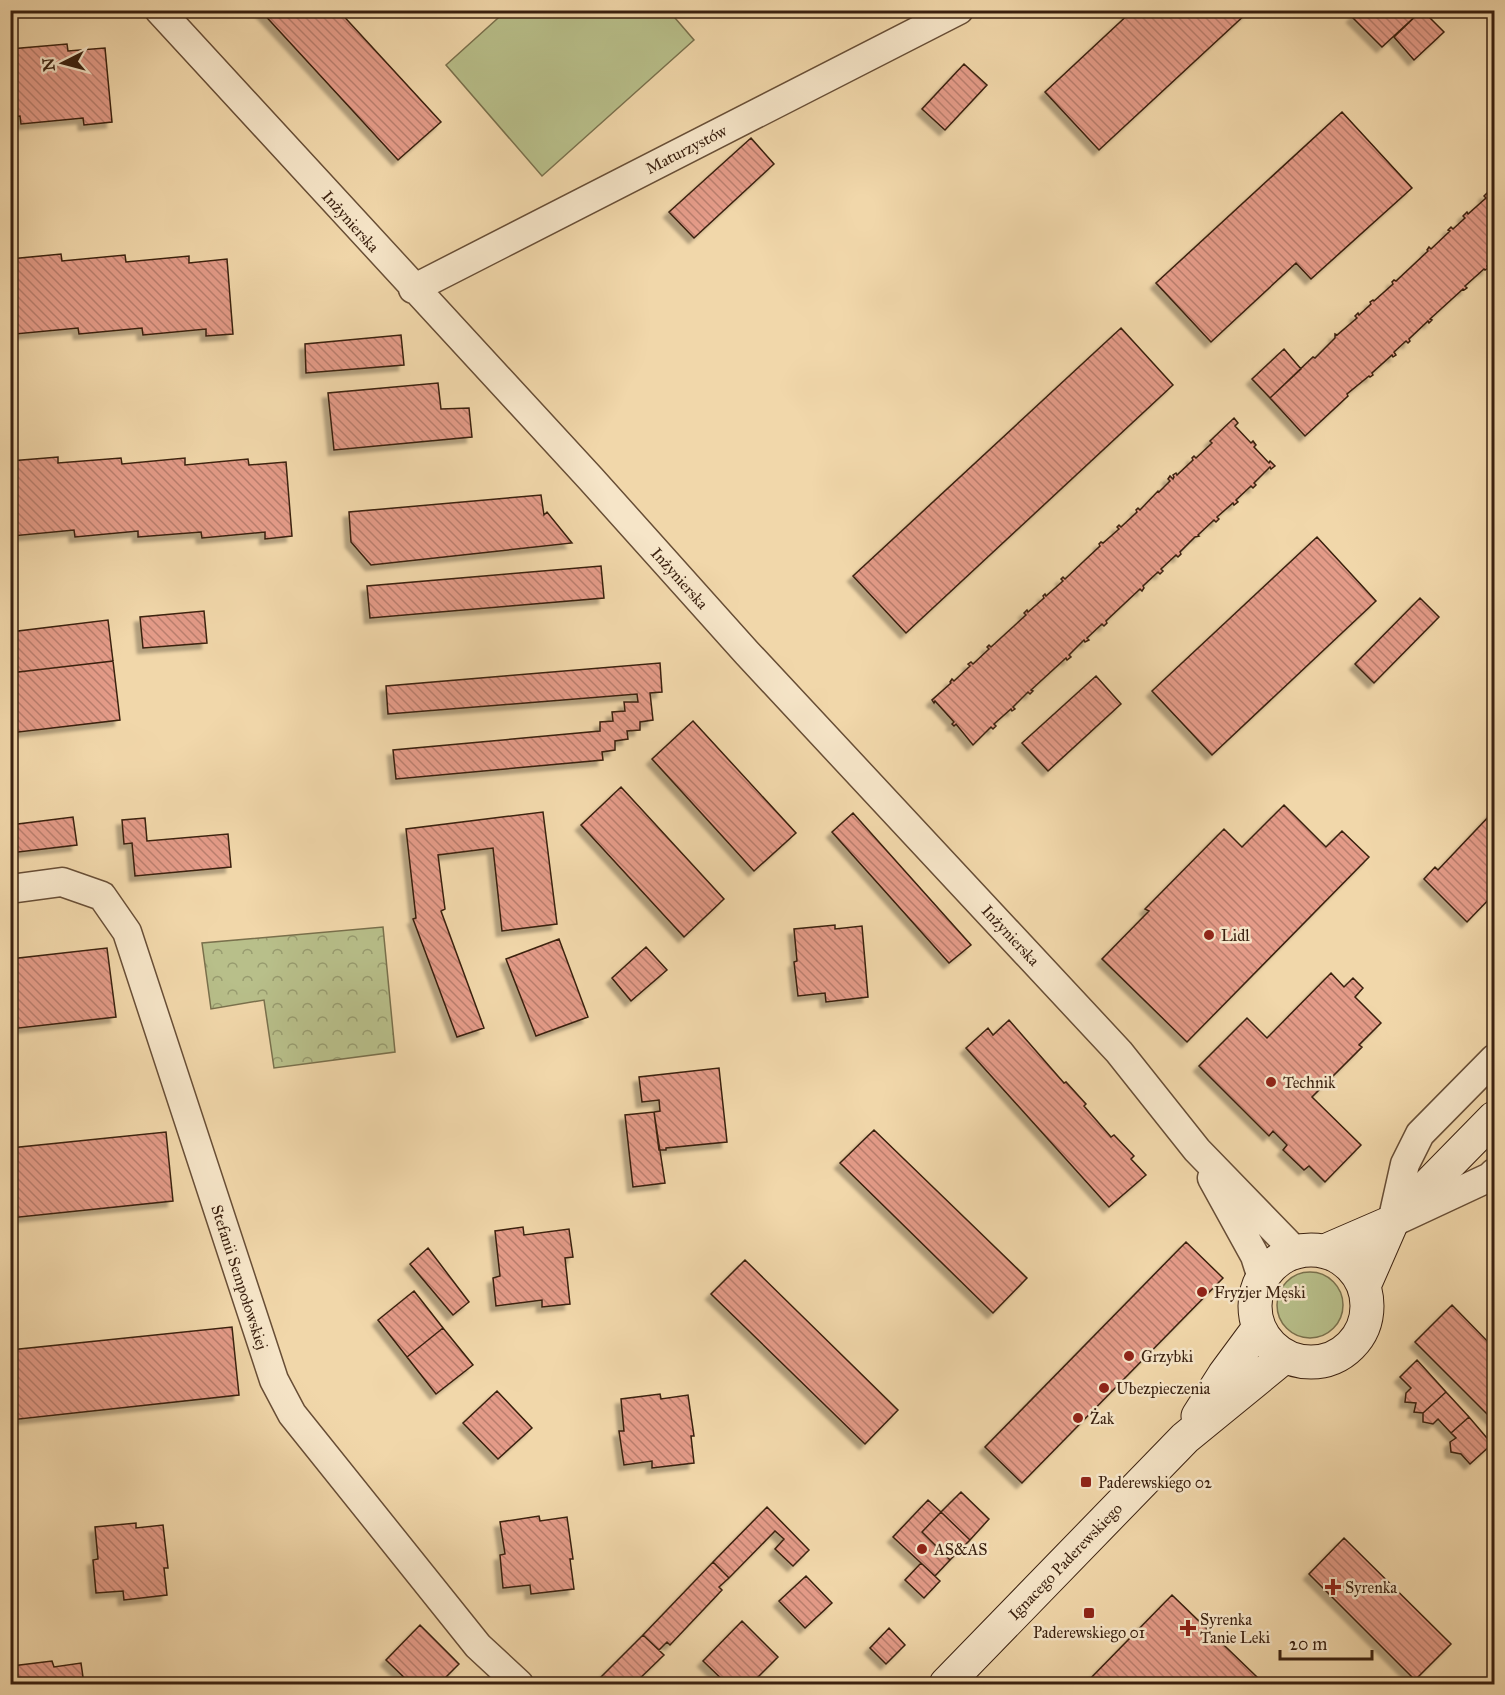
<svg xmlns="http://www.w3.org/2000/svg" width="1505" height="1695" font-family="'IM FELL Great Primer',serif">
<style>
.green{fill:#b8bf8a;stroke:#79704c;stroke-width:1.5}
.park{fill:url(#park-crowns);stroke:#79704c;stroke-width:1.5}
.building{fill:url(#building-back-hatch);stroke:#3a200f;stroke-width:1.5;filter:url(#shadow)}
.lines{fill:none;stroke-linecap:round;stroke-linejoin:round}
.street-casing{stroke:#684e36;stroke-width:31}
.secondary-casing{stroke:#3a200f;stroke-width:35}
.street{stroke:#f6e5c8;stroke-width:28}
.secondary{stroke:#f6e5c8;stroke-width:33}
.poi-dot{fill:#8f2418;stroke:#f6e5c8;stroke-width:2}
.labels{text-anchor:middle;stroke-width:5;stroke-linejoin:round;paint-order:stroke}
.street-label{font-size:16px;fill:#3a200f;stroke:#f6e5c8}
.poi-label{font-size:16px;fill:#3a200f;stroke:#f6e5c8;text-anchor:start}
</style>
<defs>
<pattern id="park-crowns" width="20" height="18" patternUnits="userSpaceOnUse" patternTransform="scale(1.5)"><rect width="20" height="18" fill="#b8bf8a"/><path d="M2 6a3 3 0 1 1 6 0M12 15a3 3 0 1 1 6 0" fill="none" stroke="#979b6f"/></pattern>
<pattern id="building-back-hatch" width="6" height="6" patternUnits="userSpaceOnUse" patternTransform="scale(1.5)"><rect width="6" height="6" fill="#e49b88"/><path d="M-1 5l2 2M0 0l6 6M5-1l2 2" fill="none" stroke="#ba7e6e"/></pattern>
<filter id="shadow"><feDropShadow dx="-5.5" dy="5.5" stdDeviation="1.5" flood-color="#0004"/></filter>
</defs>
<rect width="100%" height="100%" fill="#f1d7aa"/>
<filter id="stains"><feTurbulence type="fractalNoise" baseFrequency=".00333" numOctaves="4"/><feColorMatrix values="0 0 0 0 .2 0 0 0 0 .09 0 0 0 0 .02 0 0 0 .5 -.17"/></filter>
<radialGradient id="worn" r=".72"><stop offset=".6" stop-color="#630" stop-opacity="0"/><stop offset="1" stop-color="#630" stop-opacity=".3"/></radialGradient>
<path class="green" d="M507 10 669 11 694 40 542 176 446 65Z
M1277 1305a33 33 0 1 1 66 0a33 33 0 1 1-66 0Z"/>
<path class="park" d="M383 927 395 1052 274 1068 264 1000 211 1009 202 943Z"/>
<path class="building" d="M260 10H338L441 122 398 160Z
M1133 10H1246L1248 12 1099 150 1045 92Z
M1359 10H1422L1382 47 1352 17Z
M1422 10 1444 32 1414 60 1394 37Z
M67 44 68 51 105 48 112 122 84 125 83 118 21 124 20 116 10 117V49Z
M964 64 987 85 945 130 922 109Z
M1342 112 1412 188 1311 279 1296 263 1211 342 1156 283Z
M751 138 774 164 694 238 669 212Z
M1494 190V259L1487 266 1488 268 1485 270 1484 269 1465 286 1467 288 1464 290 1463 289 1430 319 1432 320 1429 323 1428 321 1409 339 1410 341 1408 343 1406 341 1394 352 1396 355 1393 357 1392 355 1372 373 1373 375 1370 377 1369 376 1347 394 1348 396 1305 436 1270 398 1313 357 1315 358 1335 338V334L1337 335 1357 318 1355 316 1358 313 1359 315 1371 304 1370 302 1373 300 1374 301 1393 284 1392 282 1394 280 1396 281 1428 251 1427 250 1429 247 1431 249 1450 231 1448 230 1451 227 1453 229 1465 218 1463 216 1467 212 1468 214 1486 198 1484 196 1487 193 1489 195Z
M61 254 62 261 125 255 126 262 189 256V263L227 259 233 334 206 336V329L143 335 142 328 79 334 78 328 15 334V327H10V259Z
M1121 328 1173 385 906 633 853 576Z
M401 335 404 365 306 373 305 344Z
M1284 349 1301 369 1270 398 1252 379Z
M438 383 441 409 469 408 472 437 334 450 328 393Z
M1234 418 1238 423 1235 426 1251 443 1253 441 1256 445 1254 447 1269 463 1270 461 1275 466 1271 469 1270 467 1254 483 1256 485 1253 488 1251 486 1236 500 1238 502 1234 505 1233 503 1217 517 1219 519 1216 522 1214 520 1198 535 1199 536 1195 537 1180 552 1181 554 1178 557 1176 555 1161 569 1163 571 1160 574 1158 572 1143 586 1144 588 1142 591 1140 589 1106 621 1107 623 1104 626 1102 624 1087 638 1089 640 1085 642 1084 640 1069 655 1071 657 1067 660 1066 658 1031 690 1033 691 1030 694 1028 692 1013 707 1015 709 1012 711 1011 709 994 724 996 726 993 729 991 727 973 745 956 724 954 726 952 724 954 722 935 701 934 703 932 700 951 683 950 682 952 679 954 681 970 666 968 664 971 662 973 664 989 649 987 647 989 645 991 647 1026 615 1024 613 1027 610 1028 612 1044 598 1043 596 1045 594 1046 596 1063 581 1061 579 1063 577 1065 579 1084 561 1100 546 1099 544 1101 542 1103 543 1119 529 1117 527 1119 525 1121 527 1137 512 1136 510 1138 508 1140 510 1158 491 1159 492 1170 481 1168 479 1170 476 1173 479 1174 477 1173 475 1176 473 1177 475 1193 460 1192 458 1194 456 1196 458 1212 443 1210 441Z
M58 457V463L121 458 122 464 185 458V465L248 459 249 465 286 462 292 536 265 539V532L202 538 201 532 138 537V531L75 537 74 530 12 536 10 461Z
M541 495 544 515 547 512 572 543 371 565 351 542 349 512Z
M1317 537 1376 601 1212 755 1152 691Z
M601 566 604 598 370 618 367 586Z
M1420 598 1439 617 1374 683 1355 664Z
M204 611 207 643 143 648 140 617Z
M108 620 113 661 10 673V632Z
M113 661 120 720 10 733V673Z
M660 663 662 692 650 693 653 720 640 722V730L627 731 628 739 615 741V750L602 752 603 760 396 779 393 750 600 731V722L613 721 612 712 625 711 624 702H638L637 694 388 714 386 686Z
M1096 676 1121 704 1048 771 1022 743Z
M693 721 796 833 754 871 652 759Z
M621 787 724 899 684 937 581 825Z
M1284 805 1326 847 1342 831 1369 857 1187 1042 1102 959 1149 911 1145 909 1224 829 1242 847Z
M1494 811V894L1467 922 1424 879 1435 867 1438 870Z
M543 812 557 924 502 931 493 848 438 855 445 909 441 911 484 1028 457 1037 413 919 416 918 406 829Z
M853 813 971 945 949 963 832 832Z
M73 817 77 845 10 853V825Z
M145 818 147 841 228 834 231 867 135 876 132 843 124 844 122 820Z
M835 925V929L862 926 868 997 826 1002 825 993 798 996 794 962 797 961 794 929Z
M559 939 588 1017 536 1036 506 959Z
M646 947 667 970 631 1001 612 978Z
M107 948 116 1017 10 1029V959Z
M1331 973 1344 987 1353 978 1363 988 1355 997 1381 1023 1359 1045 1362 1047 1312 1097 1361 1145 1325 1182 1309 1166 1304 1170 1283 1150 1287 1145 1273 1131 1269 1136 1199 1066 1247 1018 1267 1038Z
M1009 1020 1064 1083 1066 1082 1086 1104 1084 1106 1111 1137 1114 1135 1134 1156 1131 1159 1146 1175 1109 1207 966 1048 988 1028 993 1035Z
M719 1068 727 1142 666 1148V1150H659L654 1112 660 1111 659 1100 642 1102 639 1077Z
M654 1112 665 1183 633 1187 625 1115Z
M874 1130 1027 1278 993 1313 840 1163Z
M166 1132 173 1201 10 1218V1148Z
M523 1227 524 1235 569 1229 573 1257 565 1258 570 1304 542 1307V1300L496 1306 493 1278 500 1276 495 1231Z
M1186 1242 1223 1278 1022 1483 985 1447Z
M428 1248 469 1302 453 1315 410 1264Z
M745 1260 898 1410 865 1444 711 1294Z
M414 1291 443 1328 407 1357 378 1320Z
M1452 1305 1494 1348V1421L1415 1342Z
M232 1327 239 1395 10 1420V1350Z
M443 1328 473 1365 436 1394 407 1357Z
M1417 1360 1446 1392 1423 1413 1414 1412 1416 1403 1405 1402 1406 1393 1411 1388 1400 1377Z
M497 1391 532 1428 498 1459 463 1423Z
M1446 1392 1469 1417 1451 1433 1438 1419 1433 1424 1423 1422V1413Z
M660 1394 661 1399 688 1395 694 1436H691L694 1463 652 1468V1461L624 1465 619 1431H624L621 1399Z
M1469 1417 1492 1444 1470 1464 1461 1454 1451 1452 1450 1442 1456 1438 1451 1433Z
M961 1492 989 1519 970 1540 941 1512Z
M928 1500 941 1512 922 1532 950 1560 935 1576 893 1537Z
M767 1507 809 1550 793 1566 775 1549 784 1539 775 1531 729 1578 713 1562Z
M941 1512 970 1540 950 1560 922 1532Z
M539 1516 540 1521 567 1517 573 1559H570L574 1589 531 1594 530 1585 503 1588 500 1555 505 1554 500 1522Z
M136 1523V1528L163 1525 168 1568H164L167 1595 124 1600 123 1591 96 1593 93 1560 98 1559 95 1527Z
M1344 1538 1451 1644 1415 1680 1309 1574Z
M713 1562 729 1578 719 1587 722 1590 670 1645 667 1642 659 1650 643 1635Z
M921 1563 940 1581 924 1598 905 1580Z
M806 1576 832 1603 805 1628 779 1601Z
M1172 1595 1258 1678 1251 1684H1085Z
M742 1621 778 1657 751 1684H727L703 1661Z
M420 1625 459 1664 439 1684H411L386 1660Z
M889 1628 905 1645 886 1664 870 1648Z
M643 1635 664 1655 634 1684H594Z
M52 1661 54 1667 81 1663 84 1684H15L12 1666Z"/>
<g class="lines">
<defs>
<path id="street" d="M159 10 591 479 747 653 1119 1052 1197 1150 1295 1251
M413 289 959 10
M10 889 62 882 102 896 127 932 274 1380 292 1414 478 1646 519 1684
M1212 1178 1255 1256 1262 1278
M1400 1219 1490 1177 1494 1173
M1392 1222 1405 1164 1420 1134 1494 1059"/>
<path id="secondary" d="M1255 1306a56 56 0 1 1 112 0a56 56 0 1 1-112 0Z
M1325 1251 1392 1222
M1364 1286 1392 1222 1494 1118
M1198 1416 1224 1375 1258 1329
M946 1684 1185 1438 1284 1357"/>
</defs>
<use href="#street" class="street-casing"/>
<use href="#secondary" class="secondary-casing"/>
<use href="#street" class="street"/>
<use href="#secondary" class="secondary"/>
</g>
<g class="poi-dot">
<circle cx="1209" cy="935" r="6"/>
<circle cx="1271" cy="1082" r="6"/>
<circle cx="1202" cy="1292" r="6"/>
<circle cx="1129" cy="1356" r="6"/>
<circle cx="1104" cy="1388" r="6"/>
<circle cx="1078" cy="1418" r="6"/>
<rect x="1080" y="1476" width="12" height="12" rx="3"/>
<circle cx="922" cy="1549" r="6"/>
<path d="M1330 1578h6v6h6v6h-6v6h-6v-6h-6v-6h6z"/>
<rect x="1083" y="1607" width="12" height="12" rx="3"/>
<path d="M1185 1619h6v6h6v6h-6v6h-6v-6h-6v-6h6z"/>
</g>
<g class="labels">
<g class="street-label">
<text transform="translate(686 149) rotate(-27)" y="6">Maturzystów</text>
<text transform="translate(351 221) rotate(48)" y="6">Inżynierska</text>
<text transform="translate(680 578) rotate(48)" y="6">Inżynierska</text>
<text transform="translate(1011 935) rotate(47)" y="6">Inżynierska</text>
<text transform="translate(240 1277) rotate(72)" y="6">Stefanii Sempołowskiej</text>
<text transform="translate(1065 1561) rotate(-46)" y="6">Ignacego Paderewskiego</text>
</g>
<g class="poi-label">
<text x="1221" y="941">Lidl</text>
<text x="1283" y="1088">Technik</text>
<text x="1214" y="1298">Fryzjer Męski</text>
<text x="1141" y="1362">Grzybki</text>
<text x="1116" y="1394">Ubezpieczenia</text>
<text x="1090" y="1424">Żak</text>
<text x="1098" y="1488">Paderewskiego 02</text>
<text x="934" y="1555">AS&amp;AS</text>
<text x="1345" y="1593">Syrenka</text>
<text x="1200" y="1625">Syrenka<tspan x="1200" dy="18">Tanie Leki</tspan></text>
<text x="1089" y="1638" text-anchor="middle">Paderewskiego 01</text>
</g>
</g>
<rect width="1505" height="1695" fill="none" stroke="#f1d7aa" stroke-width="36"/>
<rect x="12" y="12" width="1481" height="1671" fill="none" stroke="#3a200f" stroke-width="3"/>
<rect x="18" y="18" width="1469" height="1659" fill="none" stroke="#3a200f" stroke-width="1.5"/>
<g transform="translate(63 63) rotate(264)" stroke="#f6e5c8" stroke-width="4.5" paint-order="stroke">
<path d="M0-4.5L10 22L0 15L-10 22Z" fill="#3a200f"/>
<text y="-9" font-size="16" font-weight="bold" text-anchor="middle" fill="#3a200f">N</text>
</g>
<path d="M1280 1650v9h92v-9" fill="none" stroke="#3a200f" stroke-width="3"/>
<text x="1289" y="1650" font-size="18" fill="#3a200f" stroke="#f6e5c8" stroke-width="4.5" paint-order="stroke">20 m</text>
<rect width="100%" height="100%" filter="url(#stains)"/>
<rect width="100%" height="100%" fill="url(#worn)"/>
</svg>
